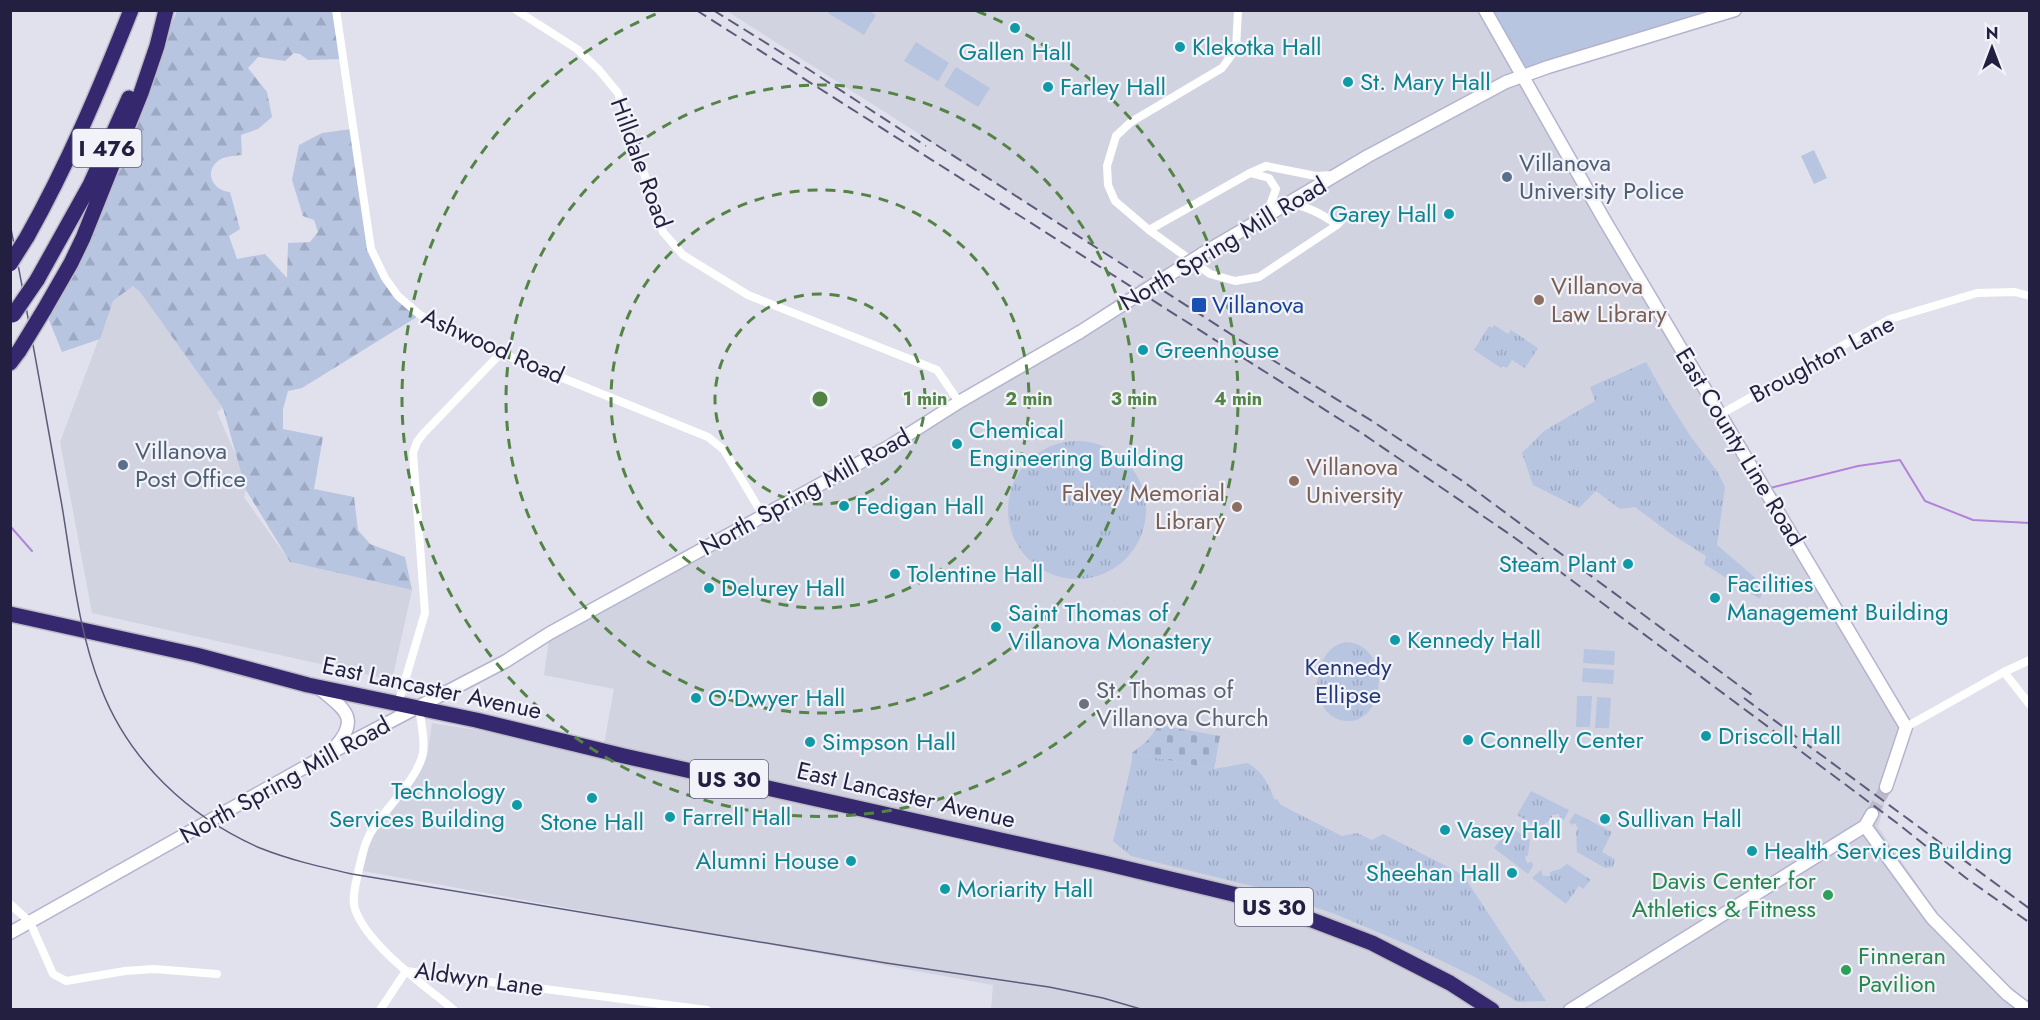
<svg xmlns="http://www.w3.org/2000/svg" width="2040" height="1020" font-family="Jost,sans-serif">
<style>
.built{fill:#d2d3e1}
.grass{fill:url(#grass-tufts)}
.forest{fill:url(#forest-firs)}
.cemetery{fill:url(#cemetery-stones)}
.garden{fill:#b7c5e1}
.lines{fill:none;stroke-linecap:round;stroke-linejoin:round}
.stream{stroke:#b283d8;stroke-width:2}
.secondary-tunnel{stroke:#bbbaca;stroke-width:12;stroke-dasharray:12 6;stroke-linecap:butt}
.secondary-casing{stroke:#b4b3ce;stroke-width:15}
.highway-casing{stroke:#bdbcc6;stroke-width:18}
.street{stroke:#fff;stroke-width:8}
.secondary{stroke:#fff;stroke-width:12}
.highway{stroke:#35286f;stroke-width:15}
.tram{stroke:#5e5a7b;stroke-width:1.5}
.rail{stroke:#5e5a7b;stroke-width:2;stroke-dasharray:12 6;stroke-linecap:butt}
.secondary-bridge-casing{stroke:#b4b3ce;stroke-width:15;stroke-linecap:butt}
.highway-bridge-casing{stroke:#bdbcc6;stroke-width:18;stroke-linecap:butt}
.secondary-bridge{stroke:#fff;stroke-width:12}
.highway-bridge{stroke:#35286f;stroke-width:15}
.ring{fill:none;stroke:#538446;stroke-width:3;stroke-dasharray:10 8}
.culture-dot{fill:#0f9aa8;stroke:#f2f3f9;stroke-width:2}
.service-dot{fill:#5c6f8a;stroke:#f2f3f9;stroke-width:2}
.education-dot{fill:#8d6e63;stroke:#f2f3f9;stroke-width:2}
.transit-dot{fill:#1a4fb4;stroke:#f2f3f9;stroke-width:2}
.worship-dot{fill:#6b7280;stroke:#f2f3f9;stroke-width:2}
.leisure-dot{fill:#2e9e5b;stroke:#f2f3f9;stroke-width:2}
.labels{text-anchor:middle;stroke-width:4.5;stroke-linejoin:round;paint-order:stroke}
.shield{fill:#f2f3f9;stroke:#615f78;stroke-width:1.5}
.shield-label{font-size:22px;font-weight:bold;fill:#231f40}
.culture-label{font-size:24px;fill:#0d838f;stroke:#f2f3f9;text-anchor:start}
.street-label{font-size:24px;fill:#231f40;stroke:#f2f3f9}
.service-label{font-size:24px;fill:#4e5e75;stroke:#f2f3f9;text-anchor:start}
.education-label{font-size:24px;fill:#785e54;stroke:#f2f3f9;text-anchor:start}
.transit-label{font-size:24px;fill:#164399;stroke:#f2f3f9;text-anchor:start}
.park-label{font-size:24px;fill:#25387b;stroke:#f2f3f9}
.worship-label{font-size:24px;fill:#5b616d;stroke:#f2f3f9;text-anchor:start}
.leisure-label{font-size:24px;fill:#27864d;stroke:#f2f3f9;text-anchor:end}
.centre{fill:#538446;stroke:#f2f3f9;stroke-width:3}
.ring-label{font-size:18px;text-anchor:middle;font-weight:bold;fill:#538446;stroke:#f2f3f9;stroke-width:4.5;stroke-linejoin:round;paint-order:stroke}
</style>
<defs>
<pattern id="grass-tufts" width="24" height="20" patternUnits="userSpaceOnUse" patternTransform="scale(1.5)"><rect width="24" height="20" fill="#b7c5e1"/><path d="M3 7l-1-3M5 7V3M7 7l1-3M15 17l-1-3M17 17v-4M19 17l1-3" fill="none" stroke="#9da9c2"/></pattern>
<pattern id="forest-firs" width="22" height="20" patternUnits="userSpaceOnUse" patternTransform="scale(1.5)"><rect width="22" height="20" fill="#b7c5e1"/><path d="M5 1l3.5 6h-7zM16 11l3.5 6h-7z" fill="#9da9c2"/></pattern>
<pattern id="cemetery-stones" width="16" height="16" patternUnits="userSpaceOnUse" patternTransform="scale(1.5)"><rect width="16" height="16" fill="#b7c5e1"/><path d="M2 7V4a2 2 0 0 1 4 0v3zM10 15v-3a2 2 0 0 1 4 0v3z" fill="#9da9c2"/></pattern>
</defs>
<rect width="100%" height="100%" fill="#e1e1ed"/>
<path class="built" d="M727 11H1485L1906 727 1878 827 1943 922 2029 1009H991L993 985 363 871 369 845 373 836 421 770 427 756 432 723 603 750 614 689 544 675 550 633 713 543 1039 352 1146 279Z
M133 286 140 292 223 408 217 412 240 465 246 490 244 497 290 562 412 590 392 680 92 613 60 442 113 301Z"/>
<path class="grass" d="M1494 325 1508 334 1511 330 1538 348 1525 368 1512 360 1507 368 1503 366 1501 368 1474 350 1489 326 1492 328Z
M1646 362 1667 399 1691 437 1717 471 1725 487 1717 545 1765 586 1760 599 1704 564 1706 556 1671 534 1635 507 1620 509 1596 491 1579 508 1533 485 1522 453 1544 431 1595 401 1590 387Z
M1008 510a69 69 0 1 1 138 0a69 69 0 1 1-138 0Z
M1346 642C1392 644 1387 724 1346 721 1308 718 1308 649 1346 642Z
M1132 753 1214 769 1247 763C1263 771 1268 784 1275 800L1277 799 1281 805 1342 836 1357 833 1372 840 1383 834 1456 871 1465 878 1546 1001 1518 1002 1475 977 1413 947 1335 914 1256 887 1131 856 1113 841 1132 761Z
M1531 791 1569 810 1564 820 1560 818 1559 814 1552 815V819L1538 828 1517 815Z
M1575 813 1612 832 1602 852 1615 859 1613 867 1605 868 1577 852 1576 831 1578 828 1575 823 1572 825 1569 822Z
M1509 826 1530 840 1528 855 1525 857 1527 863 1532 862 1533 866 1528 874 1494 848 1508 831 1506 829Z
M1567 864 1591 880 1583 889 1579 886 1566 904 1532 878 1541 870 1543 876H1550V872L1560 869Z"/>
<path class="forest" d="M177 11H336L342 59 308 60 300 54 294 53 285 61 258 57 248 68 267 92 272 117 258 129 241 135 242 155C234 156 224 156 218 161 203 173 214 191 230 192L240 229 229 236 237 259 265 254 287 278 288 243 310 242 318 232 314 220 303 216 292 180 299 145 322 133 352 129 371 249 385 278 420 315 302 388 288 391 283 409V429L323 437 314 489 354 497 358 530 370 544 405 557 412 590 290 562 246 490 223 408 140 292 133 286 113 301 100 339 62 352 49 320Z"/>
<path class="cemetery" d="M1159 725 1220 736 1214 769 1132 753 1148 740Z"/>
<path class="garden" d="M868 10 876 15 864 35 828 13 829 11Z
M1490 11H1712L1526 67Z
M916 42 949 63 938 81 904 61Z
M956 67 990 88 978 107 944 86Z
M1814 150 1827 178 1814 184 1801 156Z
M1584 649 1615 651 1614 665 1583 663Z
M1583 668 1614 670 1613 684 1582 682Z
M1577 696H1592L1590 727H1576Z
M1597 697 1611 698 1609 728H1595Z"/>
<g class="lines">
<path class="stream" d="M1770 488 1858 466 1900 460 1925 501 1973 520 2030 523
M10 526 32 551"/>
<path class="secondary-tunnel" d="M1872 814 1886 787"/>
<defs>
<path id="secondary" d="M1485 10 1605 221 1906 727 1886 787
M1202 254 1368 156 1506 82 1548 67 1735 10
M319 688C342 708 362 717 335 747
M1865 826 1932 918 2007 994 2028 1010
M10 933 330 753 506 661 550 633 890 446 959 402 1080 332
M1570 1010 1865 826 1872 814"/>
<path id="highway" d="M27 237C68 164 100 88 131 10
M37 280 90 185 129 98
M44 310 71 263 83 238 141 93 157 46 166 10
M10 363 19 351
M10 614 196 655 308 685 476 720 624 756 1104 863 1233 894 1291 912 1372 943 1450 983 1492 1010"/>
</defs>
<use href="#secondary" class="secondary-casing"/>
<use href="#highway" class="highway-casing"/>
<path class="street" d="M336 10 371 249 385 278 398 296 420 315 501 353 708 437 724 450 764 517
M516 10 577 49 599 70 618 93 663 232 683 255 748 295 937 370 959 402
M1238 10 1236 49 1222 68 1131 122 1116 136 1107 166 1108 185 1115 201 1149 230 1210 274 1235 281 1259 277 1337 225 1348 214
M1250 173 1269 178 1276 189 1266 216
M1288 203C1308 207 1321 213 1337 225
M1149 230 1250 173 1266 166 1316 176 1332 175
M1721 414 1890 319 1977 293 2015 292 2030 296
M2004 672 2030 705
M398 704 425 613 413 453 417 442 423 434 501 353
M419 708C421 722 425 738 423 753 418 778 389 805 375 826 365 839 363 853 359 868 357 880 351 897 355 909 367 945 425 986 454 1010
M1906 727 2004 672 2030 660
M10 904 30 922 53 974 66 981 125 971 154 969 217 974
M406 971 707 1010
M380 1010 406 971"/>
<use href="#secondary" class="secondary"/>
<use href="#highway" class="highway"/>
<path class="tram" d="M10 224C29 318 45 412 62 506 72 566 78 630 101 688 129 761 189 817 260 848 290 860 321 867 352 874L886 963 1049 987 1103 998 1144 1010"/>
<path class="rail" d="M696 10 1363 434 1515 538 1897 823 1966 878 2030 923
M713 10 808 69 926 146
M921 135 1240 340 1372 421 1464 482 1756 698
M1744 698 2030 909"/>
<defs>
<path id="secondary-bridge" d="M1080 332 1202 254"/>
<path id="highway-bridge" d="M10 264 27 237
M13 315 37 280
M19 351 44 310"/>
</defs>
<use href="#secondary-bridge" class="secondary-bridge-casing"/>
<use href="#highway-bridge" class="highway-bridge-casing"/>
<use href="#secondary-bridge" class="secondary-bridge"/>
<use href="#highway-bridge" class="highway-bridge"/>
</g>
<g class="ring">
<circle cx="820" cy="399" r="105"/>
<circle cx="820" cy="399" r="209"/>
<circle cx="820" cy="399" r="314"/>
<path d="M977 11A418 418 0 1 1 663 11"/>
</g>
<g class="culture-dot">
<circle cx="1015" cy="28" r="6"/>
<circle cx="1180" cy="47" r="6"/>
<circle cx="1348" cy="82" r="6"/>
<circle cx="1048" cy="87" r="6"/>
<circle cx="1449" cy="214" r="6"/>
<circle cx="1143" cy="350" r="6"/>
<circle cx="957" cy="444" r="6"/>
<circle cx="844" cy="506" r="6"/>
<circle cx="1628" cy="564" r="6"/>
<circle cx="895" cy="574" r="6"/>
<circle cx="709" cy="588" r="6"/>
<circle cx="1715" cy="598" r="6"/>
<circle cx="996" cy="627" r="6"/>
<circle cx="1395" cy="640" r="6"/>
<circle cx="696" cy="698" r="6"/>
<circle cx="1706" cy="736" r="6"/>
<circle cx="1468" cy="740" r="6"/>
<circle cx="810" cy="742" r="6"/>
<circle cx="592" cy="798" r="6"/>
<circle cx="517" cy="805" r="6"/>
<circle cx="670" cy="817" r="6"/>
<circle cx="1605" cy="819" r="6"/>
<circle cx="1445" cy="830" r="6"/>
<circle cx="1752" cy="851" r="6"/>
<circle cx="851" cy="861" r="6"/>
<circle cx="1512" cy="873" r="6"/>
<circle cx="945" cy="889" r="6"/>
</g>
<g class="service-dot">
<circle cx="1507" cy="177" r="6"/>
<circle cx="123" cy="465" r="6"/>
</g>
<g class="education-dot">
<circle cx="1539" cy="300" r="6"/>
<circle cx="1294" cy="481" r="6"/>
<circle cx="1237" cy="507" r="6"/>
</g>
<rect class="transit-dot" x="1191" y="297" width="16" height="16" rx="3"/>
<circle class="worship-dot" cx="1084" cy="704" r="6"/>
<g class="leisure-dot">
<circle cx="1828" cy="895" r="6"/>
<circle cx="1846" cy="970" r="6"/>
</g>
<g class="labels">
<g class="shield">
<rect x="72.5" y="129" width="69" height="38" rx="4.5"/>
<rect x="690" y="760" width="78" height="38" rx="4.5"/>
<rect x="1235" y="888" width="78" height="38" rx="4.5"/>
</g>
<g class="shield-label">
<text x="107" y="156">I 476</text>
<text x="729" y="787">US 30</text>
<text x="1274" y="915">US 30</text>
</g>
<g class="culture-label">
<text x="1192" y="55">Klekotka Hall</text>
<text x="1015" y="60" text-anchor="middle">Gallen Hall</text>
<text x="1360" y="90">St. Mary Hall</text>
<text x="1060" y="95">Farley Hall</text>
<text x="1437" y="222" text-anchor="end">Garey Hall</text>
<text x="1155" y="358">Greenhouse</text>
<text x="969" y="438">Chemical<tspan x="969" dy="28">Engineering Building</tspan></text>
<text x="856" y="514">Fedigan Hall</text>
<text x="1616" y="572" text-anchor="end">Steam Plant</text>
<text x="907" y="582">Tolentine Hall</text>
<text x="1727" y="592">Facilities<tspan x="1727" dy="28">Management Building</tspan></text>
<text x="721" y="596">Delurey Hall</text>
<text x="1008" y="621">Saint Thomas of<tspan x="1008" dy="28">Villanova Monastery</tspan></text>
<text x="1407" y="648">Kennedy Hall</text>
<text x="708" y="706">O'Dwyer Hall</text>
<text x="1718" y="744">Driscoll Hall</text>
<text x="1480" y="748">Connelly Center</text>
<text x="822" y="750">Simpson Hall</text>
<text x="505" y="799" text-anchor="end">Technology<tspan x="505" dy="28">Services Building</tspan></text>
<text x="682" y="825">Farrell Hall</text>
<text x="1617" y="827">Sullivan Hall</text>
<text x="592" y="830" text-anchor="middle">Stone Hall</text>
<text x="1457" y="838">Vasey Hall</text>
<text x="1764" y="859">Health Services Building</text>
<text x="839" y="869" text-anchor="end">Alumni House</text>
<text x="1500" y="881" text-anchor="end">Sheehan Hall</text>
<text x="957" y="897">Moriarity Hall</text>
</g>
<g class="street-label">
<text transform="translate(641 163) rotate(70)" y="8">Hilldale Road</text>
<text transform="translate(1223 244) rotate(-31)" y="8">North Spring Mill Road</text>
<text transform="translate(493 346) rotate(24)" y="8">Ashwood Road</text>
<text transform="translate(1822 359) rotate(-28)" y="8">Broughton Lane</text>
<text transform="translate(1740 447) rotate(59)" y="8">East County Line Road</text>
<text transform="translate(805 492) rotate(-29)" y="8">North Spring Mill Road</text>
<text transform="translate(432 688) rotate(12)" y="8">East Lancaster Avenue</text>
<text transform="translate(285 780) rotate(-29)" y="8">North Spring Mill Road</text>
<text transform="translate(906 795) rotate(13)" y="8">East Lancaster Avenue</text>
<text transform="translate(479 979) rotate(8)" y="8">Aldwyn Lane</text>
</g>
<g class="service-label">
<text x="1519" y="171">Villanova<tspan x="1519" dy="28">University Police</tspan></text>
<text x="135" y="459">Villanova<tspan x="135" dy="28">Post Office</tspan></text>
</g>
<g class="education-label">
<text x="1551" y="294">Villanova<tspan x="1551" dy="28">Law Library</tspan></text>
<text x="1306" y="475">Villanova<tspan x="1306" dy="28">University</tspan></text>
<text x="1225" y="501" text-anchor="end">Falvey Memorial<tspan x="1225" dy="28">Library</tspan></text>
</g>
<g class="transit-label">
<text x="1212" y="313">Villanova</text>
</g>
<g class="park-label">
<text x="1348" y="675">Kennedy<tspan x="1348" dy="28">Ellipse</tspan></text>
</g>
<g class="worship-label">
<text x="1096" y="698">St. Thomas of<tspan x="1096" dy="28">Villanova Church</tspan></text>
</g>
<g class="leisure-label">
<text x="1816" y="889">Davis Center for<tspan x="1816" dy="28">Athletics &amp; Fitness</tspan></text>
<text x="1858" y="964" text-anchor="start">Finneran<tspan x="1858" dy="28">Pavilion</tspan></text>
</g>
</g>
<circle cx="820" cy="399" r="9" class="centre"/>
<g class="ring-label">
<text x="925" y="405">1 min</text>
<text x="1029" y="405">2 min</text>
<text x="1134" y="405">3 min</text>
<text x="1238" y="405">4 min</text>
</g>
<rect width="2040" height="1020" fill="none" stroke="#231f40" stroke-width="24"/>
<g transform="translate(1992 48)" stroke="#f2f3f9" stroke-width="4.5" paint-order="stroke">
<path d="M0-4.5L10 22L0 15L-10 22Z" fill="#231f40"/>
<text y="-9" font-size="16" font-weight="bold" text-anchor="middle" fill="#231f40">N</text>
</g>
</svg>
